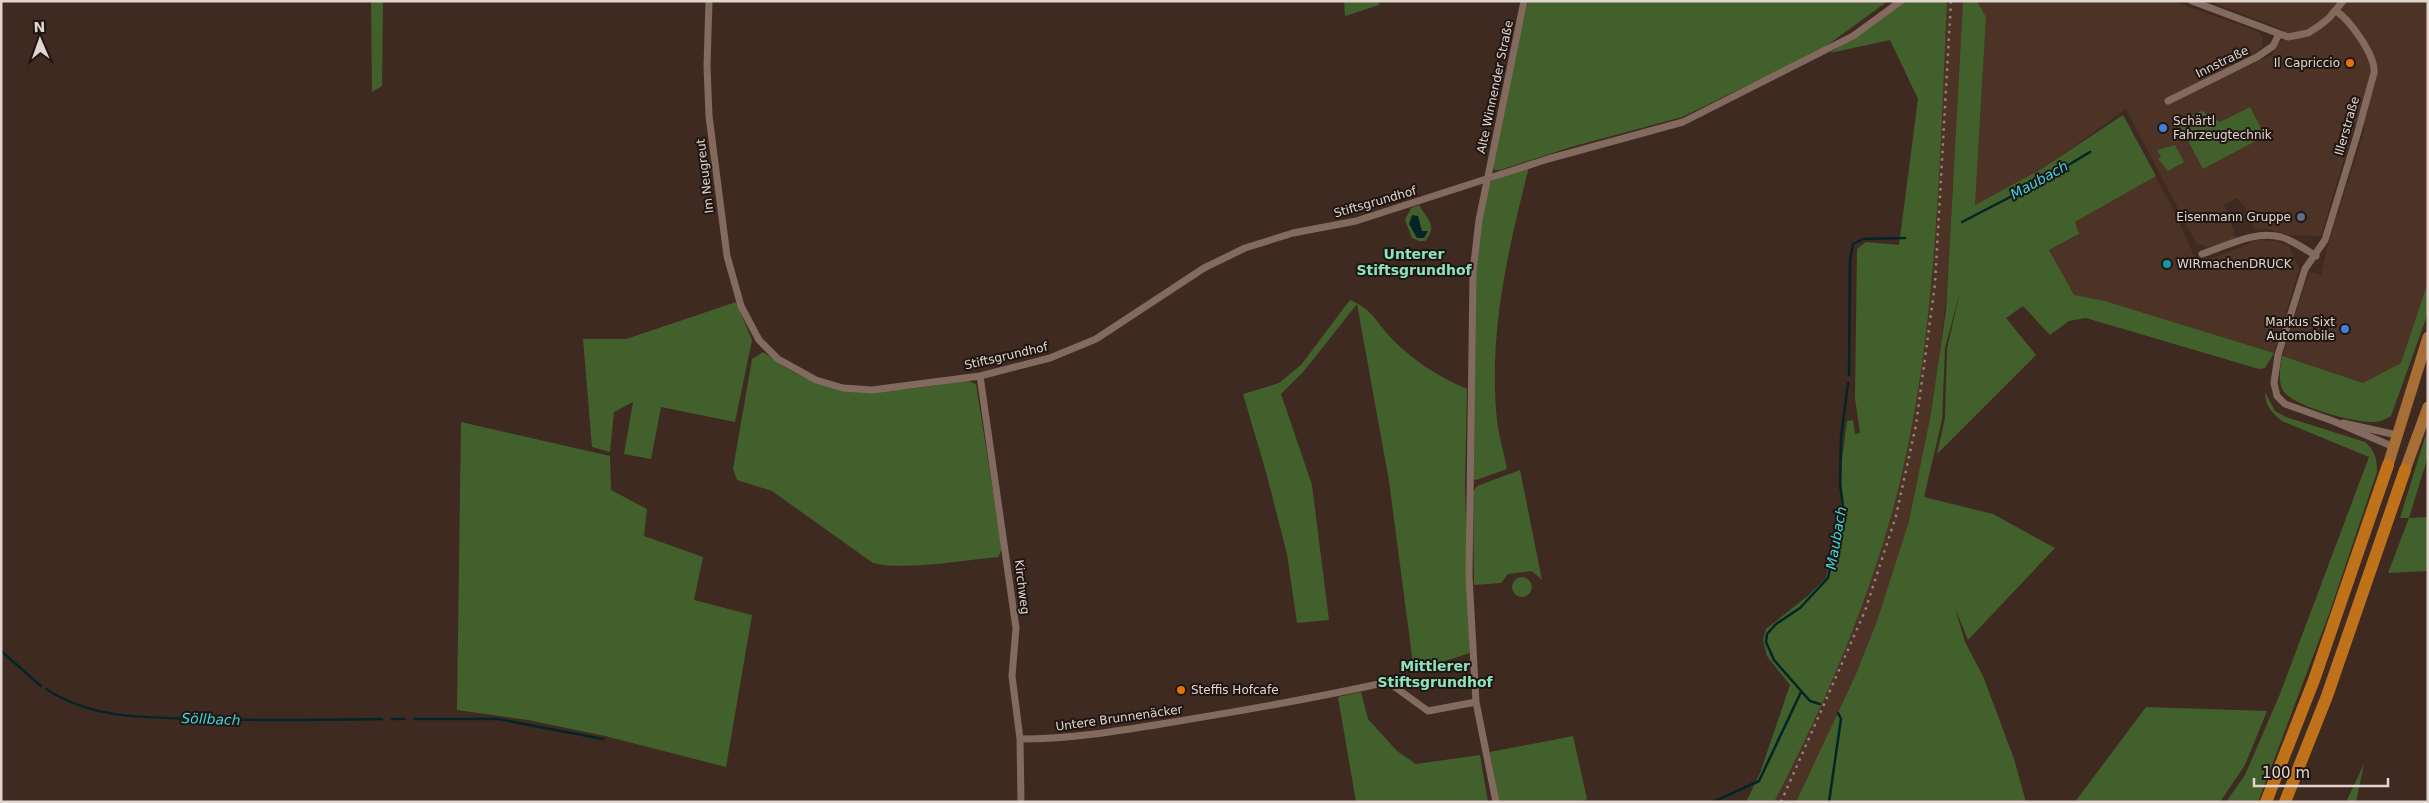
<svg xmlns="http://www.w3.org/2000/svg" width="2429" height="803" font-family="'DejaVu Sans',sans-serif">
<style>
.built{fill:#4d3226}
.green{fill:#42602b}
.water{fill:#042527}
.lines{fill:none;stroke-linecap:round;stroke-linejoin:round}
.stream{stroke:#042527;stroke-width:2.5}
.street{stroke:#826a5f;stroke-width:7}
.primary{stroke:#a76f36;stroke-width:11}
.highway{stroke:#c0721a;stroke-width:12}
.rail{stroke:#94837b;stroke-width:2.5;stroke-dasharray:2.5 5;stroke-linecap:butt}
.food-dot{fill:#e8710a;stroke:#1f1611;stroke-width:2}
.shop-dot{fill:#3f7fe0;stroke:#1f1611;stroke-width:2}
.service-dot{fill:#5c6f8a;stroke:#1f1611;stroke-width:2}
.culture-dot{fill:#0f9aa8;stroke:#1f1611;stroke-width:2}
.labels{text-anchor:middle;stroke-width:4;stroke-linejoin:round;paint-order:stroke}
.street-label{font-size:12px;fill:#e2d4ce;stroke:#1f1611}
.poi-label{font-size:12px;fill:#e2d4ce;stroke:#1f1611;text-anchor:end}
.water-label{font-size:14px;font-style:italic;fill:#3bd6e0;stroke:#1f1611}
.neighbourhood-label{font-size:14px;font-weight:bold;fill:#8be3bf;stroke:#1f1611}
</style>
<rect width="100%" height="100%" fill="#3f2a21"/>
<path class="built" d="M1947 1H1963L1947 285 1940 355 1931 413 1909 521 1877 621 1856 674 1800 794 1796 802H1774L1840 660 1876 564 1892 513 1903 465 1915 404 1932 276Z
M1977 1H2173L2259 32 2263 37 2262 46 2258 51 2229 66 2233 73 2272 55 2276 45 2284 39V30L2208 1H2428V282L2401 363 2363 383 2282 356 2309 272 2321 275 2329 241 2365 128 2327 119 2354 127 2321 236 2289 235 2267 229 2255 230 2245 207 2237 198 2224 205 2236 238 2213 249 2196 243 2126 109 2048 165 1975 205 1986 17Z
M2155 176 2175 213 2196 260 2213 258 2258 240 2276 241 2289 246 2299 269 2274 353 2105 301 2074 296 2049 250 2079 235 2075 222Z"/>
<path class="green" d="M371 1H383L382 86 372 92Z
M1344 1H1379V5L1345 16Z
M1528 1H1888L1822 49 1682 117 1571 147 1500 170H1494L1493 167 1496 142Z
M1904 1H1947C1939 171 1937 349 1892 513 1864 613 1822 710 1774 802H1746L1760 773 1790 685 1767 656 1763 640 1766 629 1809 595 1826 578 1841 506 1842 460 1847 421 1853 420 1855 434 1860 433 1855 398 1857 249 1866 242 1899 245 1918 99 1890 40 1830 53Z
M1963 1H1977L1986 17 1975 205 2043 168 2123 115 2156 176 2075 222 2079 234 2049 250 2074 295 2105 301 2274 353 2265 368 2259 369 2086 318 2069 321 2050 335 2023 306 2006 318 2036 355 1937 454 1945 418 1947 349 1960 292 1945 348 1942 420 1924 497 1993 514 2055 548 1968 640 1955 608 1965 642 1983 676 2014 759 2026 802H1796L1856 674 1877 621 1909 521 1931 413 1946 311Z
M2250 107 2265 136 2203 169 2178 122 2202 111 2220 122Z
M2175 145 2184 162 2168 171 2158 159 2161 157 2157 150Z
M1529 167C1508 249 1488 335 1497 420 1499 437 1504 453 1507 469L1476 480 1473 479C1474 381 1467 280 1489 184L1492 181Z
M1419 205C1426 218 1439 225 1425 241H1419L1412 238 1405 220 1411 208Z
M2428 282V313L2391 416C2386 419 2380 422 2373 422 2355 423 2297 407 2285 393 2277 384 2280 367 2282 356L2363 383 2401 363Z
M1350 300C1374 310 1377 324 1394 341 1418 364 1438 376 1467 389L1465 487 1470 653 1414 671 1389 481 1357 304 1304 371 1281 394 1312 485 1329 620 1297 623 1287 554 1266 472 1243 394 1279 383 1301 365Z
M736 302 752 340 735 422 661 407 651 459 624 454 633 402 614 412 610 452 592 447 583 339H626Z
M763 352C775 359 786 369 799 375 852 401 909 390 965 380L976 384 1002 549 998 557C966 560 902 571 873 563L772 491 737 480 733 469 752 359Z
M2265 392 2275 411 2286 417 2365 442C2375 451 2377 458 2377 472L2329 614 2258 802H2226L2245 775 2280 694 2369 457 2282 421C2272 413 2265 406 2265 392Z
M461 422 610 456 611 490 647 509 644 536 703 557 694 600 752 615 726 767 605 736 528 720 457 710Z
M2426 434 2428 456 2409 518 2428 517V571L2388 573 2409 518H2400Z
M1520 470 1542 580 1532 571 1508 574 1501 583 1474 585 1473 492 1477 486Z
M1512 587a10 10 0 1 1 20 0a10 10 0 1 1-20 0Z
M1361 692 1368 719 1397 751 1416 764 1480 755 1488 802H1356L1338 697Z
M2146 707 2267 711 2245 765 2220 802H2075Z
M1573 736 1587 799 1580 802H1499L1490 752Z
M2364 764 2356 802H2346Z"/>
<path class="water" d="M1412 215 1418 216 1422 231H1428L1424 238H1417L1409 224Z"/>
<g class="lines">
<path class="stream" d="M1962 222 2045 179 2090 152
M1849 375 1850 260 1853 244 1863 239 1905 238
M1 651 41 686
M46 689C95 721 151 717 207 719 266 721 324 720 382 719
M1820 704 1810 701 1774 660 1766 642 1767 634 1776 624 1800 608 1828 578 1843 506 1840 484 1841 437 1848 383
M392 719H404
M414 719H498L603 739
M1713 802 1759 781 1801 692
M1829 802 1841 719 1838 713"/>
<path class="street" d="M709 1 707 66 709 116 727 256 741 306 759 340 778 359 816 380 843 388 872 390 980 376 1050 358 1096 339 1204 268 1245 248 1293 233 1356 221 1548 159 1683 122 1853 36 1901 1
M2192 1 2288 37 2308 33 2319 26 2329 18 2343 1
M2336 11C2350 20 2376 56 2374 73L2357 135 2325 240 2305 269 2278 355 2274 383 2277 396 2285 404 2333 421 2394 447
M2168 101 2257 57 2273 46 2279 34
M2202 254C2227 246 2254 230 2281 237 2294 241 2305 249 2316 256
M980 376 1016 628 1012 676 1020 739 1021 802
M2343 423 2397 435
M1020 739C1070 739 1118 731 1167 723 1241 711 1315 698 1388 682L1428 711 1476 702
M1496 802 1476 702 1469 576 1473 272 1479 220 1524 1"/>
<path class="primary" d="M2388 465 2428 337
M2405 470 2428 407"/>
<path class="highway" d="M2266 802 2314 680 2388 465
M2285 802 2327 696 2405 470"/>
<path class="rail" d="M1781 802 1865 611 1896 516 1916 425 1935 284 1951 1"/>
</g>
<g class="food-dot">
<circle cx="2350" cy="63" r="5"/>
<circle cx="1181" cy="690" r="5"/>
</g>
<g class="shop-dot">
<circle cx="2163" cy="128" r="5"/>
<circle cx="2345" cy="329" r="5"/>
</g>
<circle class="service-dot" cx="2301" cy="217" r="5"/>
<circle class="culture-dot" cx="2167" cy="264" r="5"/>
<g class="labels">
<g class="street-label">
<text transform="translate(2222 62) rotate(-26)" y="4">Innstraße</text>
<text transform="translate(1495 87) rotate(-78)" y="4">Alte Winnender Straße</text>
<text transform="translate(2347 126) rotate(-74)" y="4">Illerstraße</text>
<text transform="translate(705 176) rotate(-97)" y="4">Im Neugreut</text>
<text transform="translate(1375 202) rotate(-16)" y="4">Stiftsgrundhof</text>
<text transform="translate(1006 356) rotate(-13)" y="4">Stiftsgrundhof</text>
<text transform="translate(1022 587) rotate(83)" y="4">Kirchweg</text>
<text transform="translate(1119 718) rotate(-8)" y="4">Untere Brunnenäcker</text>
</g>
<g class="poi-label">
<text x="2340" y="67">Il Capriccio</text>
<text x="2173" y="125" text-anchor="start">Schärtl<tspan x="2173" dy="14">Fahrzeugtechnik</tspan></text>
<text x="2291" y="221">Eisenmann Gruppe</text>
<text x="2177" y="268" text-anchor="start">WIRmachenDRUCK</text>
<text x="2335" y="326">Markus Sixt<tspan x="2335" dy="14">Automobile</tspan></text>
<text x="1191" y="694" text-anchor="start">Steffis Hofcafe</text>
</g>
<g class="water-label">
<text transform="translate(2039 180) rotate(-29)" y="5">Maubach</text>
<text transform="translate(1836 538) rotate(-80)" y="5">Maubach</text>
<text transform="translate(211 719) rotate(2)" y="5">Söllbach</text>
</g>
<g class="neighbourhood-label">
<text x="1414" y="259">Unterer<tspan x="1414" dy="16">Stiftsgrundhof</tspan></text>
<text x="1435" y="671">Mittlerer<tspan x="1435" dy="16">Stiftsgrundhof</tspan></text>
</g>
</g>
<rect width="2429" height="803" fill="none" stroke="#e2d4ce" stroke-width="5"/>
<g transform="translate(40 40) rotate(358)" stroke="#1f1611" stroke-width="4" paint-order="stroke">
<path d="M0-4L9 19L0 12L-9 19Z" fill="#e2d4ce"/>
<text y="-8" font-size="14" font-weight="bold" text-anchor="middle" fill="#e2d4ce">N</text>
</g>
<path d="M2254 778v8h134v-8" fill="none" stroke="#e2d4ce" stroke-width="2.5"/>
<text x="2262" y="778" font-size="15" fill="#e2d4ce" stroke="#1f1611" stroke-width="4" paint-order="stroke">100 m</text>
</svg>
